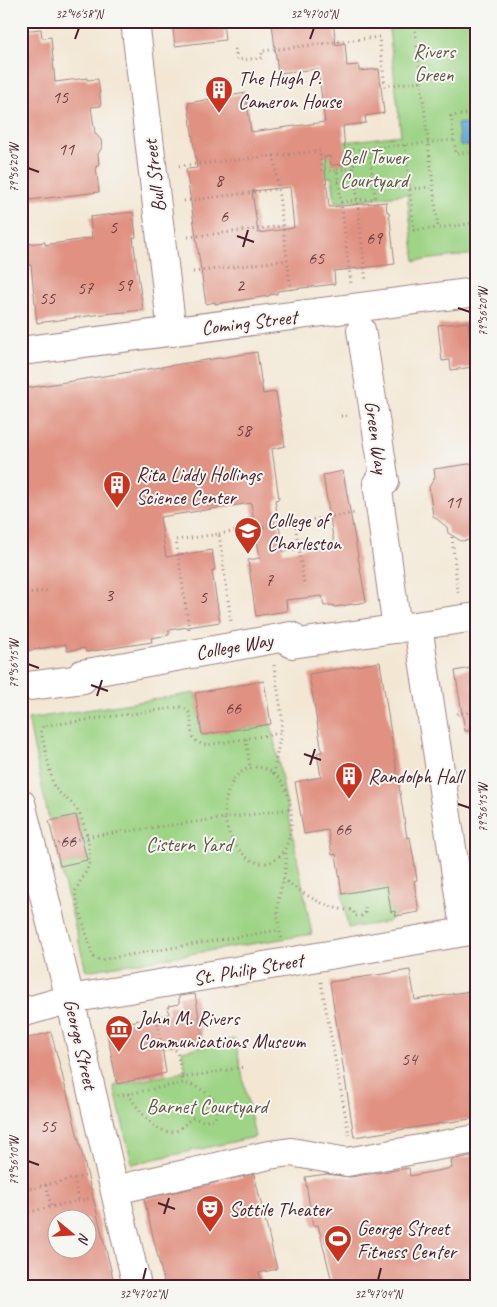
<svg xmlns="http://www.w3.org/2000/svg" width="497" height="1307" font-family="Caveat,sans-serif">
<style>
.green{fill:#9ed486;stroke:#747a58}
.water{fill:#61abd9;stroke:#566582}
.building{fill:#e09181;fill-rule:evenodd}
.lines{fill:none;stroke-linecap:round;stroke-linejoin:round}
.minor-casing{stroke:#9e8380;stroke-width:30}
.path{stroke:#9e8380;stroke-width:3;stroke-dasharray:1 4;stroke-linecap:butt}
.minor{stroke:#fff;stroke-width:28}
.ticks{fill:none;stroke:#4a1f2b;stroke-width:2}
.labels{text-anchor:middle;stroke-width:4;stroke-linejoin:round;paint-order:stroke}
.number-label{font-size:18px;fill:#703c40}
.park-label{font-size:20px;fill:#635546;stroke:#f6f6f2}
.poi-label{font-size:20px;fill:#4a1f2b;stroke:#f6f6f2;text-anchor:start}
.street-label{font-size:20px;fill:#4a1f2b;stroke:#f6f6f2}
.neatline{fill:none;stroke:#4a1f2b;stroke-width:2}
.ticks-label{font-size:12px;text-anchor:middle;fill:#4a1f2b}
</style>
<rect width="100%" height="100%" fill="#f6f6f2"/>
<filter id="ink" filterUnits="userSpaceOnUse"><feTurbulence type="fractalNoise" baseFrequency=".02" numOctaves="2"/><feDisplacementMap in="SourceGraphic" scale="10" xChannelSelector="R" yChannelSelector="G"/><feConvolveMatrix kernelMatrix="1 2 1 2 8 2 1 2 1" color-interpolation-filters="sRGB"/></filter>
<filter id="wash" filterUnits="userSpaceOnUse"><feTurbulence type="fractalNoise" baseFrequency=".0096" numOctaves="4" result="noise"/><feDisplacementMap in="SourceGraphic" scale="20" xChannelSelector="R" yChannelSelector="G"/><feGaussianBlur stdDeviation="1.12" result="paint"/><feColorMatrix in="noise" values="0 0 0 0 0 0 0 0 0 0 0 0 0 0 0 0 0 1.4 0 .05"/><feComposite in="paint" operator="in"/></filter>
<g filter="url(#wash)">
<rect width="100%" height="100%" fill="#f3e7d4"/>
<path class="green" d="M388 21H476V254L415 261 407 194 335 203 332 177 308 179 304 147 401 135Z
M195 693 202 735 271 724 312 934 86 971 60 866 87 860 76 815 49 821 28 719Z
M387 886 391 912 395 911 396 916 392 917 388 922 348 928 342 894Z
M235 1039 255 1137 132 1164 114 1086 186 1071 182 1051Z"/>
<path class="water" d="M476 122V144L460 146 457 124Z"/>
<g id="blocks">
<path class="building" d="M172 21H223L225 40 175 46Z
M292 21H333L336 45 345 43 347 66 359 65V71L379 69 384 113 365 116 366 123 343 126 346 164 331 165 330 156 324 157 329 207 386 202 387 212H389L395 264 334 271 335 284 277 291V294L269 295V296L215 304V302L206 304 186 169 197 168 188 103 246 93 251 132 325 122 318 69 278 73 272 24ZM290 187 294 228 258 233 252 191Z
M41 29 42 38 51 37 55 82 87 78V80L98 79 101 106 91 107 95 133 101 140 102 147 98 154 99 166H96L99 192 21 201V31Z
M133 212 136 237 133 238 143 310 95 315 37 323 31 265H29L27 244 45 242V245L92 238 90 217Z
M468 322 473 367 451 370 450 360 442 361 438 325Z
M257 352 263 394 276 392 285 446 272 449 279 499 275 500 283 552 334 543 323 475 343 471 366 602 334 607 333 605 324 606 322 596 286 600 287 611 256 616 248 560 260 558 251 503 160 517 166 557 212 550 215 570 212 571 220 622 169 630V635L151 638 152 642 86 652 85 648 67 651 66 644 21 652V389Z
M476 463V534L469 540 461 541 448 533 447 527 433 516 429 487 435 477 434 469Z
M380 662 407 838 410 837 417 880 414 881 419 912 396 916 395 911 391 912 387 886 342 894 336 854 332 855 328 830 304 834 295 782 321 777 317 753 322 752 309 674Z
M476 667V730L465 731 455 671Z
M264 681 271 724 202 735 195 693Z
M76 815 87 860 60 866 49 821Z
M410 970 415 1000 476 990V1118L354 1137 330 982Z
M195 994 203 1041 162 1047 166 1073 117 1084 106 1027 169 1014 168 1006 179 1004V996Z
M51 1032 70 1105 115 1286H21V1040ZM58 1220H88V1250H58Z
M476 1155V1286H333L318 1225 313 1226 305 1177 327 1174 350 1177 409 1168 410 1176 452 1168 451 1160Z
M254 1174 277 1269 259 1273 262 1286H165L144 1199Z"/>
</g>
</g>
<g filter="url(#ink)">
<use href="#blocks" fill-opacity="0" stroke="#9e8380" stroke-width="1"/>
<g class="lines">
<defs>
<path id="minor" d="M135 21 172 332
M361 330 385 482 377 483 397 629
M21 351 476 292
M418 626 462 914
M21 687 83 679 82 674 291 636 292 644 476 617
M21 803 70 999 137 1286
M21 1013 70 999 476 930
M115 1190 269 1155 291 1152 347 1162 476 1139"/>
</defs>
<use href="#minor" class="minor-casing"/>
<path class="path" d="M414 21 438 228 476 223
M235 49 237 60 262 58V51L379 37 385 86 421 81
M476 113 451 116 456 154 476 151
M405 145 414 230 438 228
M179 166 274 156
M354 168 366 282
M337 170 354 168 353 150 454 140
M338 181 373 176
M410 189 433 187
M184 201 278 189
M341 202 375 198 369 148
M188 237 283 226
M193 272 287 260
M291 290 274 156 320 151 322 172 337 170 351 284
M341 416 350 415
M295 522 304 585
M219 534 355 513
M452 537 458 594
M21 595 50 590
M189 629 176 540 219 534 231 621
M274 665 282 717 281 733 207 745C178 742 203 712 180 707L43 726 41 732 53 784C58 794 67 798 74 806 84 817 91 846 89 862 88 873 78 882 75 893L93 957 99 960 279 930
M457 714 476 711
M246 739 250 767
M465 769 476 768
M273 774 281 733
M58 844 91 836 225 818C227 837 243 864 265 863 289 861 293 827 291 809 284 751 222 753 225 818L291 809
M283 879C302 893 328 911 353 910L355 916H361L365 913V904
M281 938C278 926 277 914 278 902 281 885 289 867 285 850
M321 982 349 1135
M182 1078 244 1067
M128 1094C137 1107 158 1140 178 1130 184 1126 187 1121 193 1118L203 1121 215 1119 218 1106C210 1093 198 1086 183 1083
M118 1096 183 1083 177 1051 162 1043 159 1036 157 1010
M85 1176 24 1190 29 1212 91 1198
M74 1179 79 1201
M46 1185 51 1207"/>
<use href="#minor" class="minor"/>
</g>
</g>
<path class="ticks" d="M75 39 79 28M310 39 314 28M28 168 39 172M237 236 254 242M243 247 248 230M458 308 470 312M28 664 39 668M91 685 108 691M97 696 102 680M304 754 321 760M310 765 315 749M458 804 470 808M28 1161 39 1165M158 1203 175 1209M164 1214 169 1198M143 1280 146 1268M378 1280 381 1268"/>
<defs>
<symbol id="building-pin" viewBox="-11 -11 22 30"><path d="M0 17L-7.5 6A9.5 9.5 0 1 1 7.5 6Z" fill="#c8321e" stroke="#f6f6f2"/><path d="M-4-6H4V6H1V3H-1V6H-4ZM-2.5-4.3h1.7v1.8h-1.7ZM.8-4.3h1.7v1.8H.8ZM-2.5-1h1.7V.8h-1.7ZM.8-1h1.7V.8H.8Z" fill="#fff"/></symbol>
<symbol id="university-pin" viewBox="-11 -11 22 30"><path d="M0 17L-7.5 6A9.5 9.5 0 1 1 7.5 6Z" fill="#c8321e" stroke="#f6f6f2"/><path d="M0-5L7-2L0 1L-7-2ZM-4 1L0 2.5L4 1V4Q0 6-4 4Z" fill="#fff"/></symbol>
<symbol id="museum-pin" viewBox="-11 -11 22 30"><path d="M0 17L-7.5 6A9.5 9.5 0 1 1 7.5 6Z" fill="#c8321e" stroke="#f6f6f2"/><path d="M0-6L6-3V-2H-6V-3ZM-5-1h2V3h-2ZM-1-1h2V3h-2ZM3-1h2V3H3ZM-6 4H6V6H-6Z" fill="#fff"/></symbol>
<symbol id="theatre-pin" viewBox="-11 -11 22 30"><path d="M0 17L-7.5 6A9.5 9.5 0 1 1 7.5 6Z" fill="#c8321e" stroke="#f6f6f2"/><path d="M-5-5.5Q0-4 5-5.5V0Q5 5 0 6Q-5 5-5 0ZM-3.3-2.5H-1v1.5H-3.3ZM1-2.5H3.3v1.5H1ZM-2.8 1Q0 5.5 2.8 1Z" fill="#fff"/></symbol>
<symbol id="stadium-pin" viewBox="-11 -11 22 30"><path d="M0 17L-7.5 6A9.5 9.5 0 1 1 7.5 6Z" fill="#c8321e" stroke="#f6f6f2"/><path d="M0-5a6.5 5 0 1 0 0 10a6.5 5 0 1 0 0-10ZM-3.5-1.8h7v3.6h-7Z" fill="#fff"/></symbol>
</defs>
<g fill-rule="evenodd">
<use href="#building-pin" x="203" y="74" width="32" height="43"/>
<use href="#building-pin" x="101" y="469" width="32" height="43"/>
<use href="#university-pin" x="232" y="515" width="32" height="43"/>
<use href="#building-pin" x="333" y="760" width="32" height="43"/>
<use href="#museum-pin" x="103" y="1013" width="32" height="43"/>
<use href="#theatre-pin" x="194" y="1193" width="32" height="43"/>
<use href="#stadium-pin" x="322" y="1223" width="32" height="43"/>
</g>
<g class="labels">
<g class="number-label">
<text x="60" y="103">15</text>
<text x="66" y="155">11</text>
<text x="219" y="186">8</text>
<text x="224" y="222">6</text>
<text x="113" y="233">5</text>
<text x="374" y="244">69</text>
<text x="316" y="264">65</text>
<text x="124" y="291">59</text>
<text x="240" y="291">2</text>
<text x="85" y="294">57</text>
<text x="47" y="304">55</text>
<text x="243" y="436">58</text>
<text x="453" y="508">11</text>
<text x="269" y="586">7</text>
<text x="109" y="601">3</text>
<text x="203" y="603">5</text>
<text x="233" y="714">66</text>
<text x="343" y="835">66</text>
<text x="68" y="847">66</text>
<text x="409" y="1065">54</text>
<text x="48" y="1132">55</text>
</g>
<g class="park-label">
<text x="434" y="58">Rivers<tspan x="434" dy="23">Green</tspan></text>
<text x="374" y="164">Bell Tower<tspan x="374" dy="23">Courtyard</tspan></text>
<text x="189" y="851">Cistern Yard</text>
<text x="207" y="1113">Barnet Courtyard</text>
</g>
<g class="poi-label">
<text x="238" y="85">The Hugh P.<tspan x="238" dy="23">Cameron House</tspan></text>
<text x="136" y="481">Rita Liddy Hollings<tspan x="136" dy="23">Science Center</tspan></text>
<text x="267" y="527">College of<tspan x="267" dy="23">Charleston</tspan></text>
<text x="368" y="783">Randolph Hall</text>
<text x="138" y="1025">John M. Rivers<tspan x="138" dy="23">Communications Museum</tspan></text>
<text x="229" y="1216">Sottile Theater</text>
<text x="357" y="1235">George Street<tspan x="357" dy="23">Fitness Center</tspan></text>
</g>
<g class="street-label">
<text transform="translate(154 176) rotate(-97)" y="7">Bull Street</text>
<text transform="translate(249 322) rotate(-7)" y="7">Coming Street</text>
<text transform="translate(377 437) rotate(82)" y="7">Green Way</text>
<text transform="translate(234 646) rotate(-10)" y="7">College Way</text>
<text transform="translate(248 969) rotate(-10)" y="7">St. Philip Street</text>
<text transform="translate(81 1044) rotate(77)" y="7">George Street</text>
</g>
</g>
<rect width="497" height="1307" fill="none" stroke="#f6f6f2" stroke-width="55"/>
<g transform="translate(72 1234) rotate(108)"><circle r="24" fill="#f6f6f2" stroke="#b1a0a2"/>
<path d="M0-4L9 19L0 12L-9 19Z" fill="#c8321e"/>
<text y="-8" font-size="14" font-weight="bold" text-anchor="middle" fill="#4a1f2b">N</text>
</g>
<rect x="28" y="28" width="442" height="1252" class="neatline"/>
<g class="ticks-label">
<text x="79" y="18">32°46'58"N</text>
<text x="314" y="18">32°47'00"N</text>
<text transform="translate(14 168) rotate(-90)" y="4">79°56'20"W</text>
<text transform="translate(483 312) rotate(-90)" y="4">79°56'20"W</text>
<text transform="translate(14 664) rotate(-90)" y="4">79°56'15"W</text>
<text transform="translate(483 808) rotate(-90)" y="4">79°56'15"W</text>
<text transform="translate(14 1161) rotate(-90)" y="4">79°56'10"W</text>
<text x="143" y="1298">32°47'02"N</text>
<text x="378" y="1298">32°47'04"N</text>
</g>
</svg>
